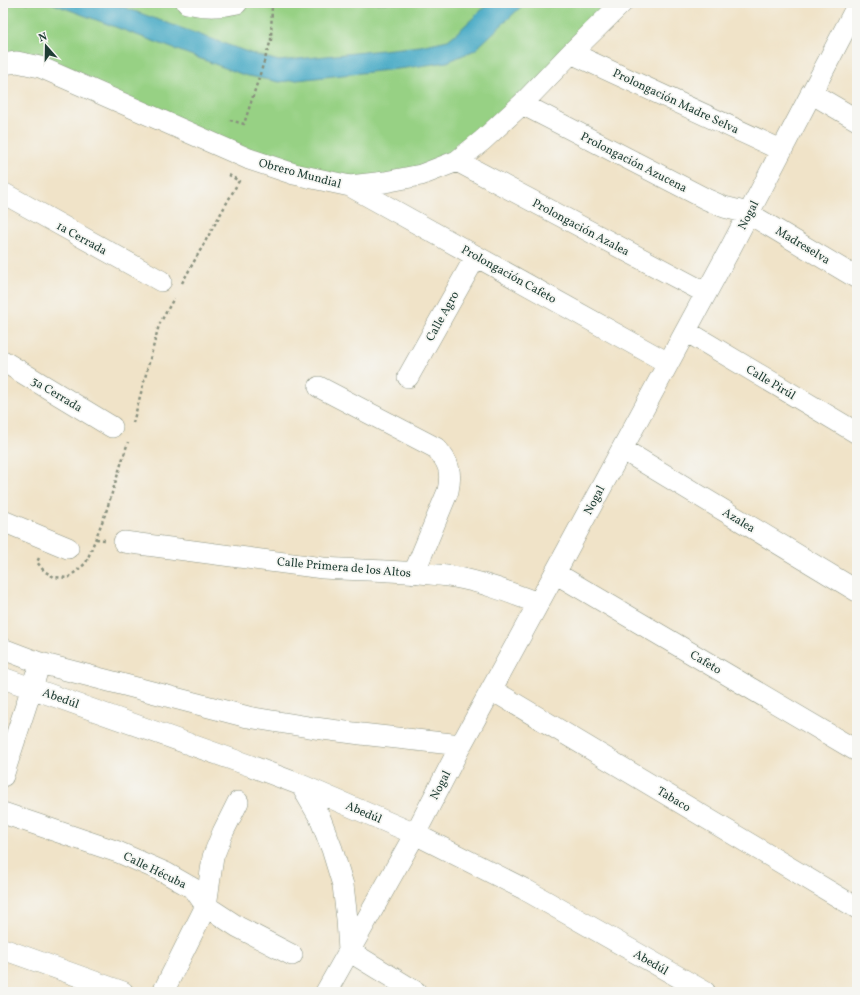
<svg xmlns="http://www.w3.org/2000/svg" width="860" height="995" font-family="Vollkorn,serif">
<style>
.green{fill:#97d184;stroke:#5b875c}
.water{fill:#45a9c5;stroke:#32737c}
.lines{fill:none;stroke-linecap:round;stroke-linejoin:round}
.minor-casing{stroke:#88907e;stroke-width:22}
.path{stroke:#88907e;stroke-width:2.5;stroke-dasharray:3 3;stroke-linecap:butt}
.minor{stroke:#fff;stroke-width:21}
.labels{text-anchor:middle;stroke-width:3.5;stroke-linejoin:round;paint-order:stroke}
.street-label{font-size:12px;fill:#1f3d34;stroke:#f6f6f2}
</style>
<rect width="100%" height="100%" fill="#f6f6f2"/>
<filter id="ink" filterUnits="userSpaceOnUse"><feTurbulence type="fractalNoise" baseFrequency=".025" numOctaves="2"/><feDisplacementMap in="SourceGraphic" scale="8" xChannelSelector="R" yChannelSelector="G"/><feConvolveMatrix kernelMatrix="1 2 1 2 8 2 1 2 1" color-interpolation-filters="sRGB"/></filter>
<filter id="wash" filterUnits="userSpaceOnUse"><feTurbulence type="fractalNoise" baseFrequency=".012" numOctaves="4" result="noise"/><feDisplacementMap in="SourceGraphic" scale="16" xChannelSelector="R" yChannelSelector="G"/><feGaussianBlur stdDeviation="0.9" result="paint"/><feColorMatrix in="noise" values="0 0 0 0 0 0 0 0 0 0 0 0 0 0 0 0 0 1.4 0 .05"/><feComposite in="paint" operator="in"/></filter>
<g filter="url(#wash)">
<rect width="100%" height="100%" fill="#f0e3c8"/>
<path class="green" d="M3 3H622L483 140 385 182 294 174 3 51Z"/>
<path class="water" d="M51 3H112L253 54 279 61 420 46 448 40 459 31 489 3H525L475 50 447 62 406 68 279 82 244 75Z"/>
</g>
<g filter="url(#ink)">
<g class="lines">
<defs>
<path id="minor" d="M187 3C203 7 221 7 237 3
M571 53 781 150
M3 64 17 62 40 67 249 159 294 174 350 186 385 182 421 175 457 161 483 140 522 104 571 53 622 3
M811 93 857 120
M522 104 706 199 724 207 748 213 857 278
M457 161 706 293
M350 186 668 363
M3 193 161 281
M686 331 857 433
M3 361 112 427
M408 377 476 256
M319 387 436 448C449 462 452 472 448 491L414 573
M622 449 857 591
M3 521 68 548
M124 542 323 568C366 571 410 570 454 577 483 582 511 593 538 603
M555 573 857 751
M3 649 40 663 248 717 315 728 361 734 461 745
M3 678 251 766 301 785 415 834 524 889 705 992
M492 690 857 908
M3 776 36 675
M301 785 320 818 332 849 343 885 347 919 349 951 416 992
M3 813 118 852 166 873 194 889 206 906 238 927 292 955
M3 949 123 992
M163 992 206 906 213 857 223 832 238 802
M326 992 415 834 461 745 555 573 730 249 857 6"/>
</defs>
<use href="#minor" class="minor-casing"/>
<path class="path" d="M230 120 244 124 271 40 272 3
M182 283 239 181 229 175
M133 423 159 325 174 298
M96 539 105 540
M39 558 37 562 44 571 54 577 68 578 86 563 106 512 128 442"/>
<use href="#minor" class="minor"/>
</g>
</g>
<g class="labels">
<g class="street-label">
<text transform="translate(676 101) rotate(25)" y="4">Prolongación Madre Selva</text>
<text transform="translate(634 162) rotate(27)" y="4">Prolongación Azucena</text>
<text transform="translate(300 173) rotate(15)" y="4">Obrero Mundial</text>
<text transform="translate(748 215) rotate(-63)" y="4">Nogal</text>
<text transform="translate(581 227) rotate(28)" y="4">Prolongación Azalea</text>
<text transform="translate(82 238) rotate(29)" y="4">1a Cerrada</text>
<text transform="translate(803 245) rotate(31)" y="4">Madreselva</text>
<text transform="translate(509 274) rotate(29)" y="4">Prolongación Cafeto</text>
<text transform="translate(442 316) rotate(-61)" y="4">Calle Agro</text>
<text transform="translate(771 382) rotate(31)" y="4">Calle Pirúl</text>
<text transform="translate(57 394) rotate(31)" y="4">3a Cerrada</text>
<text transform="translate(594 500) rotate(-62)" y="4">Nogal</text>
<text transform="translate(739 520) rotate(31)" y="4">Azalea</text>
<text transform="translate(344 567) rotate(5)" y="4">Calle Primera de los Altos</text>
<text transform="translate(706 662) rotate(31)" y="4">Cafeto</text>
<text transform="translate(61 698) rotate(20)" y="4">Abedúl</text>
<text transform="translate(440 785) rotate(-63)" y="4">Nogal</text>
<text transform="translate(674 799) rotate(31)" y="4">Tabaco</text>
<text transform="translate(364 812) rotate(23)" y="4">Abedúl</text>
<text transform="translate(155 870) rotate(26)" y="4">Calle Hécuba</text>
<text transform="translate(651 962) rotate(30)" y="4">Abedúl</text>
</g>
</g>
<rect width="860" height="995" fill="none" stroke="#f6f6f2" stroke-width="16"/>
<g transform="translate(46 46) rotate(340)" stroke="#f6f6f2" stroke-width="3" paint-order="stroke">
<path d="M0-3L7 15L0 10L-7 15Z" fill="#1f3d34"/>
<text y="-6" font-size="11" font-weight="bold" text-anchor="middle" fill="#1f3d34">N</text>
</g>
</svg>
